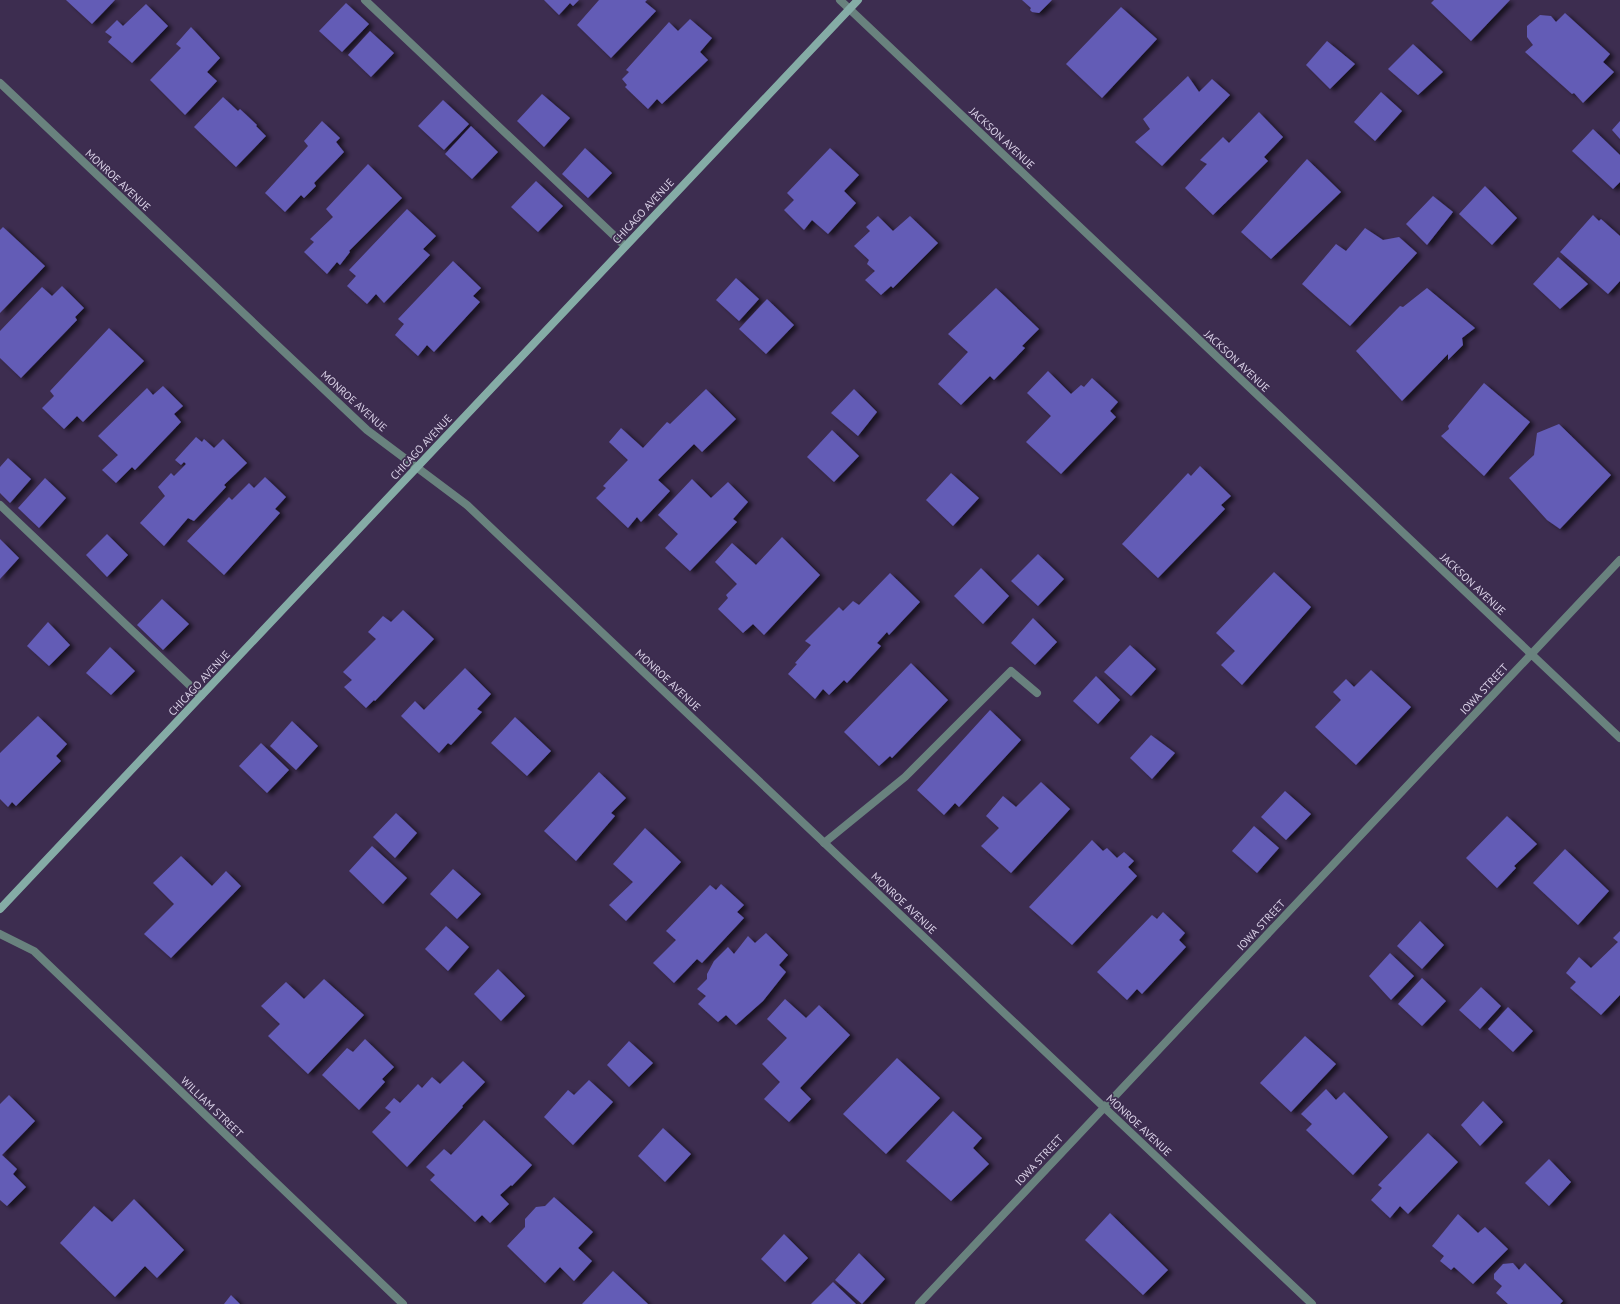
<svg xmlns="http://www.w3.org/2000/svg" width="1620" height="1304" font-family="'PT Sans',sans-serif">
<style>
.building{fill:#645bb6;filter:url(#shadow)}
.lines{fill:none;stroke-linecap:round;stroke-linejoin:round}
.lane{stroke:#69827e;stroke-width:8}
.street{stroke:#69827e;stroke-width:8}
.secondary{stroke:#85aca6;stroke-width:8}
.labels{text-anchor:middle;stroke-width:3.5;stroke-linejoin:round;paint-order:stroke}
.street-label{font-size:11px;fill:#d9d0e6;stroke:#3d2d50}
</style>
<defs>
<filter id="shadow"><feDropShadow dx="4.5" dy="2.5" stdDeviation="2" flood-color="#0009"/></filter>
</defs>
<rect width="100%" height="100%" fill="#3d2d50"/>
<path class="building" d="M66 0H115L92 24Z
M544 0H579L573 6 570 3 559 15Z
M599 0H647L645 2 656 11 611 58 577 25Z
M1022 0H1052L1039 13 1032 12 1030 10 1031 8Z
M1434 0H1510L1471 41 1431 3Z
M346 3 369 24 342 52 319 31Z
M146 4 168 26 132 63 108 42 112 37 105 32 117 20 123 26Z
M1121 7 1157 39 1102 98 1066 64Z
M1565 13 1610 54 1603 62 1614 72 1583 103 1574 93 1572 94 1525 52 1533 45 1527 37V26L1540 15 1551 16 1556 22Z
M690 19 712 38 700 52 708 60 662 104 657 99 648 109 625 87 627 85 622 79 629 72 626 70 669 22 678 31Z
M191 27 220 58 207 72 217 81 185 115 150 80 181 48 176 44Z
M370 31 394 53 371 77 348 55Z
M1327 41 1355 64 1330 89 1306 65Z
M1413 44 1443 72 1418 95 1388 69Z
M1188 76 1199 92 1212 79 1230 95 1162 166 1135 142 1150 129 1143 119Z
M1381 92 1402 111 1375 141 1354 122Z
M542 94 570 118 544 147 517 121Z
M223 97 238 111 240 109 257 125 256 126 266 136 236 167 194 127Z
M443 100 469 124 444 150 418 126Z
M1259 112 1283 137 1264 157 1268 161 1213 215 1185 188 1207 164 1200 160 1223 137 1229 143Z
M322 121 340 138 336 142 344 152 314 183 316 186 304 198 301 195 285 212 265 193 308 146 304 141Z
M1620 121V139L1612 130Z
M471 126 498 152 472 179 445 154Z
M1593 129 1620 155V182L1613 189 1572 151Z
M585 148 612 173 588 198 562 174Z
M830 148 859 175 844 191 856 203 828 234 812 220 804 230 784 210 794 200 787 193Z
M1307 159 1341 192 1271 259 1241 232Z
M368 164 402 198 349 251 350 252 340 265 337 262 327 274 304 252 314 242 310 239 333 217 326 209Z
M536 181 563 206 538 232 511 207Z
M1485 186 1517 218 1492 245 1459 214Z
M1433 196 1453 212 1427 245 1406 224Z
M407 209 436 236 423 249 430 255 384 303 376 294 367 304 347 286 356 276 349 270Z
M1593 215 1599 221 1601 219 1620 236V281L1608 294 1560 252Z
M878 216 893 231 910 216 938 243 893 288 891 286 881 295 865 280 875 271 867 264 869 260 854 246 870 231 866 227Z
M3 227 45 266 0 313V230Z
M1365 228 1383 240 1399 237 1417 253 1350 326 1302 284 1336 244 1346 251Z
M1558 257 1588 284 1560 309 1533 284Z
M453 261 481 288 473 296 480 302 434 352 427 345 418 356 395 335 404 324 398 319Z
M736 278 759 299 739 321 716 300Z
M62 286 84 308 75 317 77 320 21 378 0 358V331L42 287 52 296Z
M996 288 1039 329 1022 346 1025 348 994 380 990 376 961 405 938 384 968 352 948 334Z
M1427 288 1475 328 1462 338 1463 345 1448 360V354L1402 401 1356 351 1400 306 1403 307Z
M767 299 794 325 766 354 739 329Z
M109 328 144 361 83 422 77 416 64 429 42 408 54 396 50 391Z
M1048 371 1071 394 1081 385 1084 387 1092 378 1118 402 1110 411 1116 417 1061 474 1026 442 1051 416 1027 393Z
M1484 383 1530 422 1484 476 1441 436 1449 429 1448 426Z
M163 386 183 406 174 414 181 422 135 470 132 467 116 483 102 470 118 455 98 436 147 388 153 395Z
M706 389 736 419 702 452 694 444 658 480 670 491 641 522 637 517 628 528 596 498 606 488 603 486 628 460 609 442 621 428 643 448 667 422 670 424Z
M854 389 877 412 858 436 831 413Z
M1559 424 1611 475 1560 529 1547 520 1509 478 1534 455 1537 433Z
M832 430 859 456 834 482 807 457Z
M196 437 202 442 204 439 214 448 223 439 247 463 224 485 226 487 194 521 188 518 164 546 140 523 165 496 158 487 171 473 174 476 186 464 184 462 181 465 175 460Z
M8 458 31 479 10 503 0 493V467Z
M1200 466 1231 496 1221 505 1225 509 1158 578 1122 544 1188 473 1191 476Z
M951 473 979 498 953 526 926 500Z
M265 477 286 497 275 509 280 513 224 575 187 541 229 497 232 500 249 483 254 488Z
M45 478 66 498 39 528 18 508Z
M692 479 711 498 728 482 748 502 733 519 737 522 690 571 665 548 678 534 658 515Z
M107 534 128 555 107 577 86 555Z
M782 537 820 575 764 635 753 624 743 633 718 609 728 598 726 595 737 584 715 562 732 543 756 565Z
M0 539 19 558 0 579Z
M1038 554 1064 579 1038 606 1011 581Z
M981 568 1009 596 983 624 954 596Z
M1274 572 1311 607 1242 685 1221 665 1235 651 1216 633Z
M890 573 920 602 889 635 887 632 877 643 881 646 847 683 844 680 829 695 823 689 815 699 788 674 797 664 795 663 811 645 805 641 839 607 843 611 853 601 859 605Z
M162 599 189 624 163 650 137 625Z
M403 610 434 639 375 701 374 700 366 708 344 687 352 680 343 672 376 639 368 632 383 616 391 622Z
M1033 618 1057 642 1035 665 1011 643Z
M48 622 70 645 49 666 27 646Z
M1130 645 1156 669 1131 696 1104 672Z
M110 647 135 671 111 695 86 673Z
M911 663 948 700 892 758 890 756 879 766 844 732Z
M465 668 491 694 477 709 482 712 451 745 448 743 439 753 401 716 415 701 424 710Z
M1371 670 1411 707 1356 765 1315 727 1341 700 1333 692 1346 679 1354 687Z
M1096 676 1120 700 1098 724 1073 701Z
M990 710 1021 740 959 807 955 803 944 815 917 790Z
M38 716 67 744 56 756 61 761 16 806 12 802 8 807 0 799V753Z
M515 717 551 751 527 776 491 743Z
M292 721 318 746 296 770 270 746Z
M1151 735 1175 753 1152 779 1130 758Z
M261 743 289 770 267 793 239 766Z
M599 772 626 798 611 813 615 816 576 861 544 831Z
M1041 782 1070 809 1011 873 981 846 999 828 986 816 1003 796 1016 807Z
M1285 791 1311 814 1286 840 1261 817Z
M396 813 417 833 395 858 373 837Z
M1507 816 1537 844 1514 866 1516 868 1497 888 1466 858Z
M1254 826 1279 848 1257 873 1232 851Z
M645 828 681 862 626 921 609 905 633 882 613 864Z
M1092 840 1103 851 1107 848 1117 858 1124 852 1134 861 1128 867 1137 876 1072 945 1029 907Z
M372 846 407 878 383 904 349 871Z
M1565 849 1609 891 1578 925 1533 883Z
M181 856 212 886 226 871 241 886 171 958 144 934 174 904 153 883Z
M453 869 481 894 457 919 430 894Z
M721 884 744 905 737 912 744 918 702 963 697 959 674 983 653 963 676 940 666 931 710 885 716 890Z
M1163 912 1185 933 1179 940 1186 947 1142 994 1137 989 1127 1000 1097 972 1152 915 1157 919Z
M1420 921 1444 945 1422 969 1397 946Z
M446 926 469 947 448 971 425 949Z
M1620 931V995L1601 1015 1570 988 1576 982 1566 973 1579 957 1591 968 1618 942 1613 938Z
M766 933 788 955 779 965 786 972 763 1001 736 1025 726 1015 718 1022 698 1004 706 996 697 989 707 979V974L714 961 728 947 734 954 748 936 755 943Z
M1390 953 1414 976 1391 1000 1369 976Z
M498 969 525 996 501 1021 474 994Z
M1422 978 1446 1001 1422 1026 1398 1004Z
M324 979 364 1015 308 1074 268 1036 280 1024 261 1006 286 982 304 999Z
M1481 987 1501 1006 1480 1029 1459 1010Z
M785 999 806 1018 819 1005 850 1035 800 1088 811 1099 789 1122 764 1099 780 1082 762 1064 787 1038 767 1019Z
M1508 1007 1533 1031 1513 1052 1488 1029Z
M1305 1036 1336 1064 1291 1112 1260 1083Z
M365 1039 394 1067 382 1079 385 1082 359 1110 322 1075 347 1048 353 1052Z
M629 1041 653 1063 629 1087 607 1065Z
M897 1058 940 1098 886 1154 843 1114Z
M463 1061 485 1082 462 1106 463 1107 407 1167 372 1132 391 1112 385 1108 394 1098 400 1103 418 1084 422 1088 432 1077 440 1084Z
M589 1080 613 1102 573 1145 544 1117 568 1090 574 1095Z
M1326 1089 1336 1100 1344 1092 1388 1137 1353 1175 1306 1130 1312 1124 1301 1114Z
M9 1095 35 1121 2 1155 17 1169 13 1174 26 1187 7 1206 0 1200V1104Z
M1483 1101 1503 1122 1480 1146 1461 1125Z
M953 1111 982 1138 973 1148 989 1164 951 1201 906 1161Z
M484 1120 532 1165 512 1186 511 1185 500 1195 509 1204 490 1223 482 1215 475 1222 430 1180 435 1175 426 1167 444 1149 451 1155Z
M663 1128 691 1154 665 1182 638 1156Z
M1428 1133 1458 1162 1408 1214 1400 1206 1390 1218 1371 1200 1382 1188 1378 1185Z
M1549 1159 1571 1182 1549 1206 1525 1183Z
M554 1197 593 1232 578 1248 592 1261 574 1281 560 1267 545 1283 507 1246 525 1227V1219L536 1207 545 1206Z
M134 1199 184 1250 157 1278 145 1266 115 1297 60 1243 94 1206 112 1222Z
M1110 1213 1168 1270 1143 1295 1085 1240Z
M1458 1214 1478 1233 1485 1227 1508 1249 1473 1284 1454 1267 1451 1270 1440 1261 1444 1256 1432 1246Z
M784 1234 808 1258 785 1282 761 1259Z
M859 1253 885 1279 862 1304 835 1280Z
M1513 1263 1519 1270 1525 1263 1563 1301 1560 1304H1508L1496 1293 1502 1286 1494 1279V1274L1503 1264Z
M613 1271 648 1304H582Z
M833 1282 856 1304H811Z
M231 1295 240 1304H224Z"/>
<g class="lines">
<path class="lane" d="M365 0 625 246
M0 505 201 696
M824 843 905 777 1011 671 1037 693"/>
<path class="street" d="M840 0 1620 738
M0 83 367 430 467 505 1312 1304
M0 934 34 951 403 1304
M919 1304 1620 560"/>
<path class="secondary" d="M0 909 858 0"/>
</g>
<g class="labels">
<g class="street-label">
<text transform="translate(1002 138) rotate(43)" y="4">JACKSON AVENUE</text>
<text transform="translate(118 180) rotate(43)" y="4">MONROE AVENUE</text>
<text transform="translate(643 211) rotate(-47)" y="4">CHICAGO AVENUE</text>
<text transform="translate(1237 361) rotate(43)" y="4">JACKSON AVENUE</text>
<text transform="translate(354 401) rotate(42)" y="4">MONROE AVENUE</text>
<text transform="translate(421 447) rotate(-47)" y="4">CHICAGO AVENUE</text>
<text transform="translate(1473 584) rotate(43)" y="4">JACKSON AVENUE</text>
<text transform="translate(668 680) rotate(43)" y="4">MONROE AVENUE</text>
<text transform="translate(199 683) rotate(-47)" y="4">CHICAGO AVENUE</text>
<text transform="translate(1484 689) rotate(-47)" y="4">IOWA STREET</text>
<text transform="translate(904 903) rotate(43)" y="4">MONROE AVENUE</text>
<text transform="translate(1261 925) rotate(-47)" y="4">IOWA STREET</text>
<text transform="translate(212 1107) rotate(44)" y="4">WILLIAM STREET</text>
<text transform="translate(1139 1125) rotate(43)" y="4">MONROE AVENUE</text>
<text transform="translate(1039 1160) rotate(-47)" y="4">IOWA STREET</text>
</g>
</g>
</svg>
